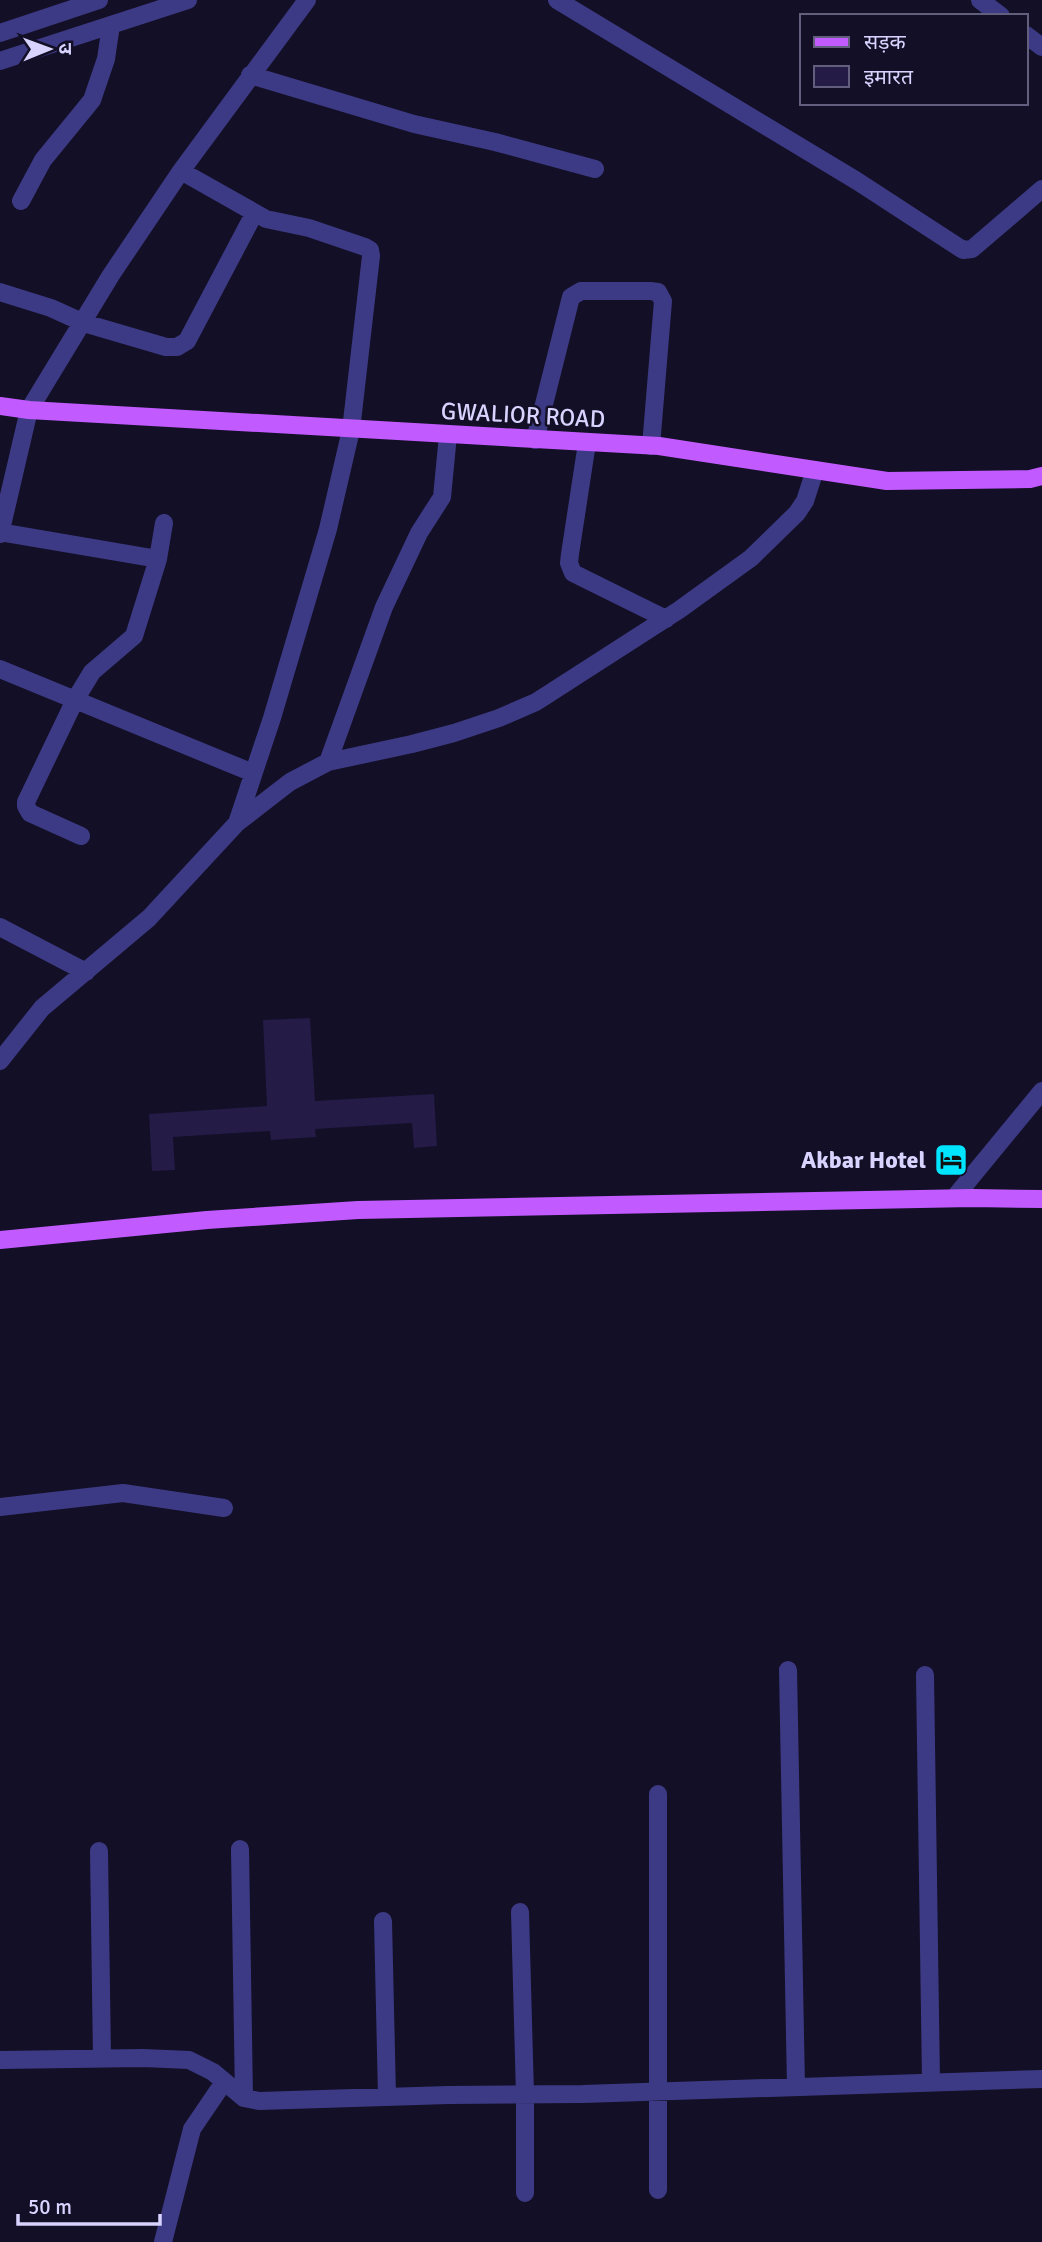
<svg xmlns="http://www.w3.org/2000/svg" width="1042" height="2242" font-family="Signika,'Noto Sans Devanagari',sans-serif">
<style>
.building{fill:#241b47}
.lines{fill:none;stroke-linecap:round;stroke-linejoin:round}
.minor{stroke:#3d3a85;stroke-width:18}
.major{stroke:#c25bff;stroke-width:18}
.labels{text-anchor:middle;stroke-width:5;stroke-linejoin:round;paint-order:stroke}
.street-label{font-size:24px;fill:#d9d4ff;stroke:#130f26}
.poi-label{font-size:24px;font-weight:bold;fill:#d9d4ff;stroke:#130f26;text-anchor:end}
</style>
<rect width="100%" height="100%" fill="#130f26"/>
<path class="building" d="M310 1018 315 1101 434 1094 437 1146 414 1148 412 1123 315 1129 316 1137 271 1140 270 1131 173 1137 175 1170 152 1171 149 1114 267 1106 263 1020Z"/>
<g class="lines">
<path class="minor" d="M557 0 857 181 963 250 972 249 1042 189
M980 0 1001 16
M0 33 99 0
M1026 35 1042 47
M0 61 188 0
M250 75 414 124 495 142 595 169
M181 171 266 219 309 228 365 247 370 250 371 256 351 430 328 529 272 718 237 823
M21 201 43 160 92 100 106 59 111 25
M0 292 51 308 84 323 166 347H177L187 341 254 214
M535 440 571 297 581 291H650L658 292 663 301 651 446
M587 443 570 554 569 563 573 573 666 619
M0 532 158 559
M0 534 29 410 111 275 181 171 307 0
M0 669 253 773
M328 762 384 607 419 533 442 497 448 435
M81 836 30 813 26 806V802L75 700 92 672 134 636 158 559 164 523
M0 927 86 972
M0 1061 42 1008 149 918 237 823 290 782 328 762 412 744 454 733 499 718 536 702 679 610 751 558 797 513 805 501 815 470
M954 1198 1042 1091
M0 1507 123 1493 224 1508
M788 1670 796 2087
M925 1675 931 2082
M658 1794V2190
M240 1849 244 2098
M99 1851 102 2059
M520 1912 525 2095V2193
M383 1921 387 2096
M0 2060 143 2058 189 2060 213 2072 244 2098 259 2101 448 2095 583 2094 1042 2079
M163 2242 192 2129 224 2082"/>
<path class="major" d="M0 406 29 410 659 446 887 481 1030 479 1042 476
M0 1240 207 1220 358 1210 972 1198 1042 1199"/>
</g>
<defs>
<symbol id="hotel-square" viewBox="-11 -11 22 22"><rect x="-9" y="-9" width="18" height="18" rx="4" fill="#00e5ff" stroke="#130f26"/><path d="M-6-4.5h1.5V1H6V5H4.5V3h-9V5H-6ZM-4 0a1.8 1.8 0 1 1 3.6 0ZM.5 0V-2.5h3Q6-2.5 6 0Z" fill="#111"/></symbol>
</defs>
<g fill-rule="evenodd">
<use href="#hotel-square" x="932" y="1141" width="38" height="38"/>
</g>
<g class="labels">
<g class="street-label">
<text transform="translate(523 415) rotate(3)" y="8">GWALIOR ROAD</text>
</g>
<g class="poi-label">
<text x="926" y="1168">Akbar Hotel</text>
</g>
</g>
<rect x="800" y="14" width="228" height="91" fill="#130f26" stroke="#625e7d" stroke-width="2"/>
<rect x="814" y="37" width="35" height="10" fill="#c25bff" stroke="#625e7d" stroke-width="2"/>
<text x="864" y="49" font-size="21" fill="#d9d4ff">सड़क</text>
<rect x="814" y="66" width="35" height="21" fill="#241b47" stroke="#625e7d" stroke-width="2"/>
<text x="864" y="84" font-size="21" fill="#d9d4ff">इमारत</text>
<g transform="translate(49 49) rotate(89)" stroke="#130f26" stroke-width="5" paint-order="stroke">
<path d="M0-5L12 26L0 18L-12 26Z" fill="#d9d4ff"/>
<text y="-10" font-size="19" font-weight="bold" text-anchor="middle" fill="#d9d4ff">उ</text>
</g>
<path d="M18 2214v10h142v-10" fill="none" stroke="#d9d4ff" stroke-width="3.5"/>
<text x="28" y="2214" font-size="21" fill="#d9d4ff" stroke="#130f26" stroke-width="5" paint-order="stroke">50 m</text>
</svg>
